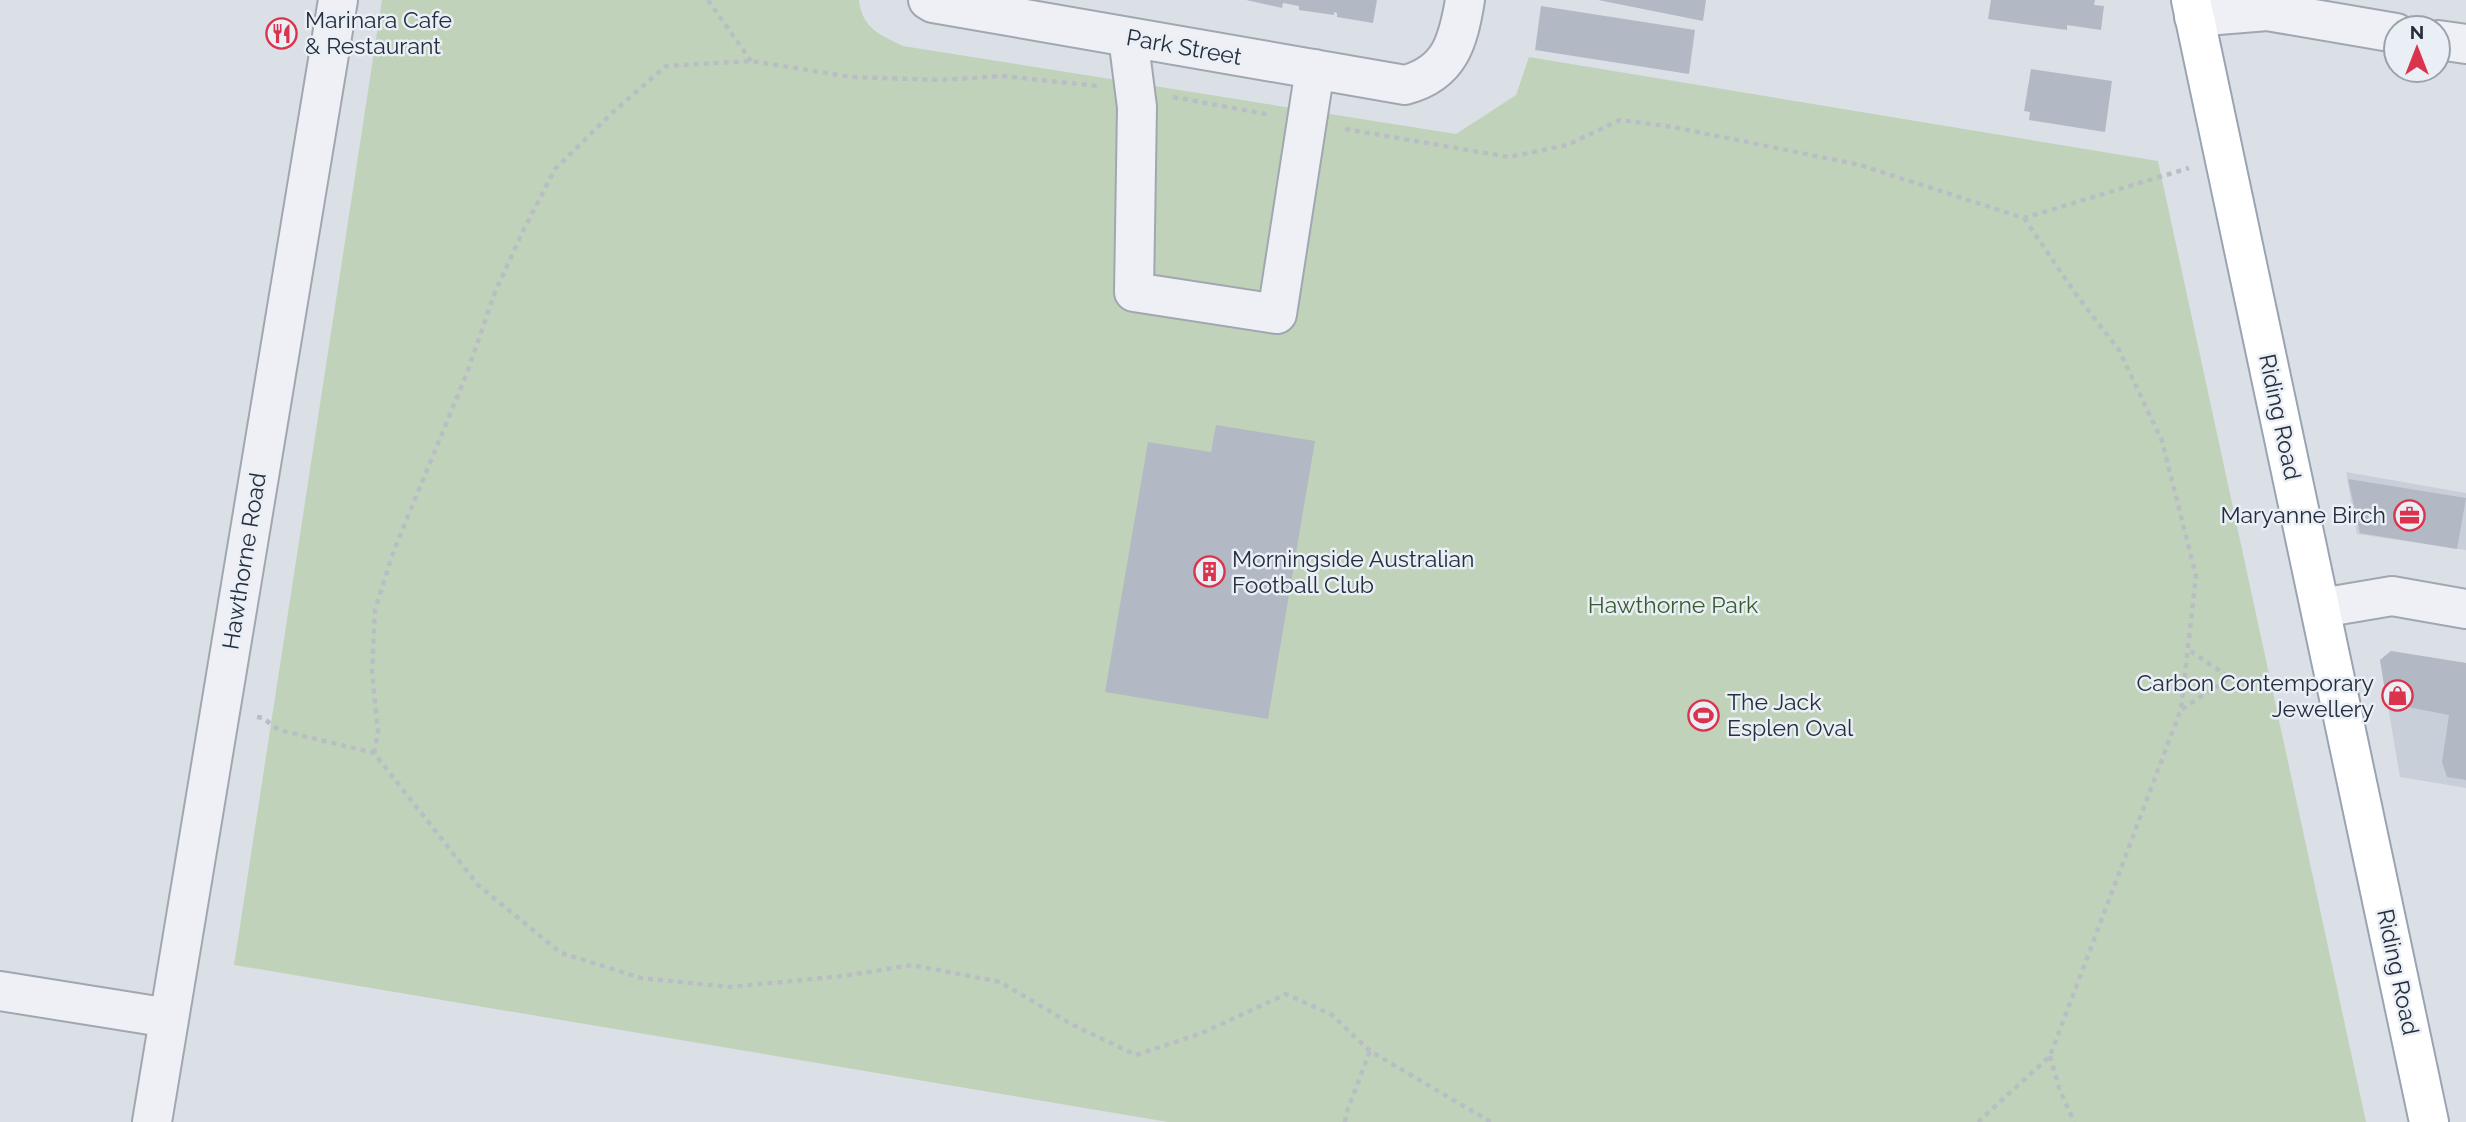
<svg xmlns="http://www.w3.org/2000/svg" width="2466" height="1122" font-family="Raleway,sans-serif">
<style>
.built{fill:#c9cfd9}
.green{fill:#c1d2bb}
.building{fill:#b2b9c4}
.lines{fill:none;stroke-linecap:round;stroke-linejoin:round}
.minor-casing{stroke:#a0a7b1;stroke-width:42}
.major-casing{stroke:#99a4b3;stroke-width:42}
.path{stroke:#b9bec5;stroke-width:4.5;stroke-dasharray:5 5;stroke-linecap:butt}
.minor{stroke:#eef0f5;stroke-width:38}
.major{stroke:#fff;stroke-width:38}
.labels{text-anchor:middle;stroke-width:5;stroke-linejoin:round;paint-order:stroke}
.poi-label{font-size:23px;fill:#242e3e;stroke:#eaeff5;text-anchor:start}
.street-label{font-size:23px;fill:#242e3e;stroke:#eaeff5}
.park-label{font-size:23px;fill:#385b30;stroke:#eaeff5}
</style>
<rect width="100%" height="100%" fill="#dbe0e7"/>
<path class="built" d="M2346 472 2466 493V550L2357 534Z
M2391 651 2466 663V788L2400 777 2380 660Z"/>
<path class="green" d="M382 0H859C862 28 880 35 903 46L1456 134 1516 95 1529 57 2158 161 2366 1122H1168L234 965Z"/>
<path class="building" d="M1246 0H1377L1373 23 1337 17V13L1334 12V15L1299 10V6L1283 3 1282 8Z
M1598 0H1706L1703 21Z
M1991 0H2095L2094 5 2104 6 2101 30 2067 25V30L1988 19Z
M1541 6 1695 30 1689 74 1535 50Z
M2031 69 2112 81 2105 132 2029 120 2030 112 2024 111Z
M1216 425 1315 441 1268 719 1105 692 1148 442 1211 452Z
M2348 479 2466 498 2457 549 2360 533Z
M2391 651 2466 663V780L2447 777 2442 762 2449 715 2387 703 2380 660Z"/>
<g class="lines">
<defs>
<path id="minor" d="M928 0 933 3 1405 85C1450 73 1458 42 1465 0
M2194 17 2267 11 2396 33
M1128 37 1137 107 1134 292 1277 314 1315 69
M2438 40 2466 44
M2321 608 2392 596 2466 609
M0 991 169 1018
M152 1122 338 0"/>
<path id="major" d="M2191 0 2429 1122"/>
</defs>
<use href="#minor" class="minor-casing"/>
<use href="#major" class="major-casing"/>
<path class="path" d="M708 0 751 61
M1173 97 1271 115
M1345 129 1509 157 1567 145 1620 120 1673 127 1860 165 2024 218 2189 168
M2230 678 2286 681
M2182 709 2230 678 2189 650
M257 717 263 718 279 730 374 753 478 885 561 953 641 978 730 987 843 976 912 965 1000 982 1073 1025 1136 1055 1202 1033 1286 994 1332 1015 1370 1051 1491 1122
M374 753 378 732 372 672 375 610 394 550 467 373 495 292 523 231 555 169 612 113 666 66 751 61 851 77 942 80 1002 76 1098 86
M2050 1056 2059 1088 2074 1122
M1345 1122 1346 1114 1370 1051
M1978 1122 2050 1056 2181 709 2196 576 2162 441 2119 350 2078 297 2024 218"/>
<use href="#minor" class="minor"/>
<use href="#major" class="major"/>
</g>
<defs>
<symbol id="restaurant-ring" viewBox="-11 -11 22 22"><circle r="9.5" fill="#eaeff5" stroke="#d9334d" stroke-width="1.5"/><path d="M-5-6h1v4h1v-4h1v4h1v-4h1v5L-1.5 .5V6h-2V.5L-5-1ZM5-6V6H3V1.5H1.5Q1.5-4 5-6Z" fill="#d9334d"/></symbol>
<symbol id="office-ring" viewBox="-11 -11 22 22"><circle r="9.5" fill="#eaeff5" stroke="#d9334d" stroke-width="1.5"/><path d="M-6-3h4V-5.5h4V-3h4V5H-6ZM-1-4.5V-3h2v-1.5ZM-6 0V1H6V0Z" fill="#d9334d"/></symbol>
<symbol id="building-ring" viewBox="-11 -11 22 22"><circle r="9.5" fill="#eaeff5" stroke="#d9334d" stroke-width="1.5"/><path d="M-4-6H4V6H1V3H-1V6H-4ZM-2.5-4.3h1.7v1.8h-1.7ZM.8-4.3h1.7v1.8H.8ZM-2.5-1h1.7V.8h-1.7ZM.8-1h1.7V.8H.8Z" fill="#d9334d"/></symbol>
<symbol id="shop-ring" viewBox="-11 -11 22 22"><circle r="9.5" fill="#eaeff5" stroke="#d9334d" stroke-width="1.5"/><path d="M-5-2.5h2.3a2.7 3.5 0 0 1 5.4 0H5L5.5 6h-11ZM-1.5-2.5h3a1.5 2.3 0 0 0-3 0Z" fill="#d9334d"/></symbol>
<symbol id="stadium-ring" viewBox="-11 -11 22 22"><circle r="9.5" fill="#eaeff5" stroke="#d9334d" stroke-width="1.5"/><path d="M0-5a6.5 5 0 1 0 0 10a6.5 5 0 1 0 0-10ZM-3.5-1.8h7v3.6h-7Z" fill="#d9334d"/></symbol>
</defs>
<g fill-rule="evenodd">
<use href="#restaurant-ring" x="264" y="16" width="35" height="35"/>
<use href="#office-ring" x="2392" y="498" width="35" height="35"/>
<use href="#building-ring" x="1192" y="554" width="35" height="35"/>
<use href="#shop-ring" x="2380" y="678" width="35" height="35"/>
<use href="#stadium-ring" x="1686" y="698" width="35" height="35"/>
</g>
<g class="labels">
<g class="poi-label">
<text x="305" y="28">Marinara Cafe<tspan x="305" dy="26">&amp; Restaurant</tspan></text>
<text x="2386" y="523" text-anchor="end">Maryanne Birch</text>
<text x="1232" y="567">Morningside Australian<tspan x="1232" dy="26">Football Club</tspan></text>
<text x="2374" y="691" text-anchor="end">Carbon Contemporary<tspan x="2374" dy="26">Jewellery</tspan></text>
<text x="1727" y="710">The Jack<tspan x="1727" dy="26">Esplen Oval</tspan></text>
</g>
<g class="street-label">
<text transform="translate(1184 47) rotate(10)" y="8">Park Street</text>
<text transform="translate(2280 417) rotate(78)" y="8">Riding Road</text>
<text transform="translate(244 561) rotate(-81)" y="8">Hawthorne Road</text>
<text transform="translate(2398 972) rotate(78)" y="8">Riding Road</text>
</g>
<g class="park-label">
<text x="1673" y="613">Hawthorne Park</text>
</g>
</g>
<g transform="translate(2417 49)"><circle r="33" fill="#eaeff5" stroke="#9ba2ac" stroke-width="2"/>
<path d="M0-5L12 26L0 18L-12 26Z" fill="#d9334d"/>
<text y="-10" font-size="19" font-weight="bold" text-anchor="middle" fill="#242e3e">N</text>
</g>
</svg>
